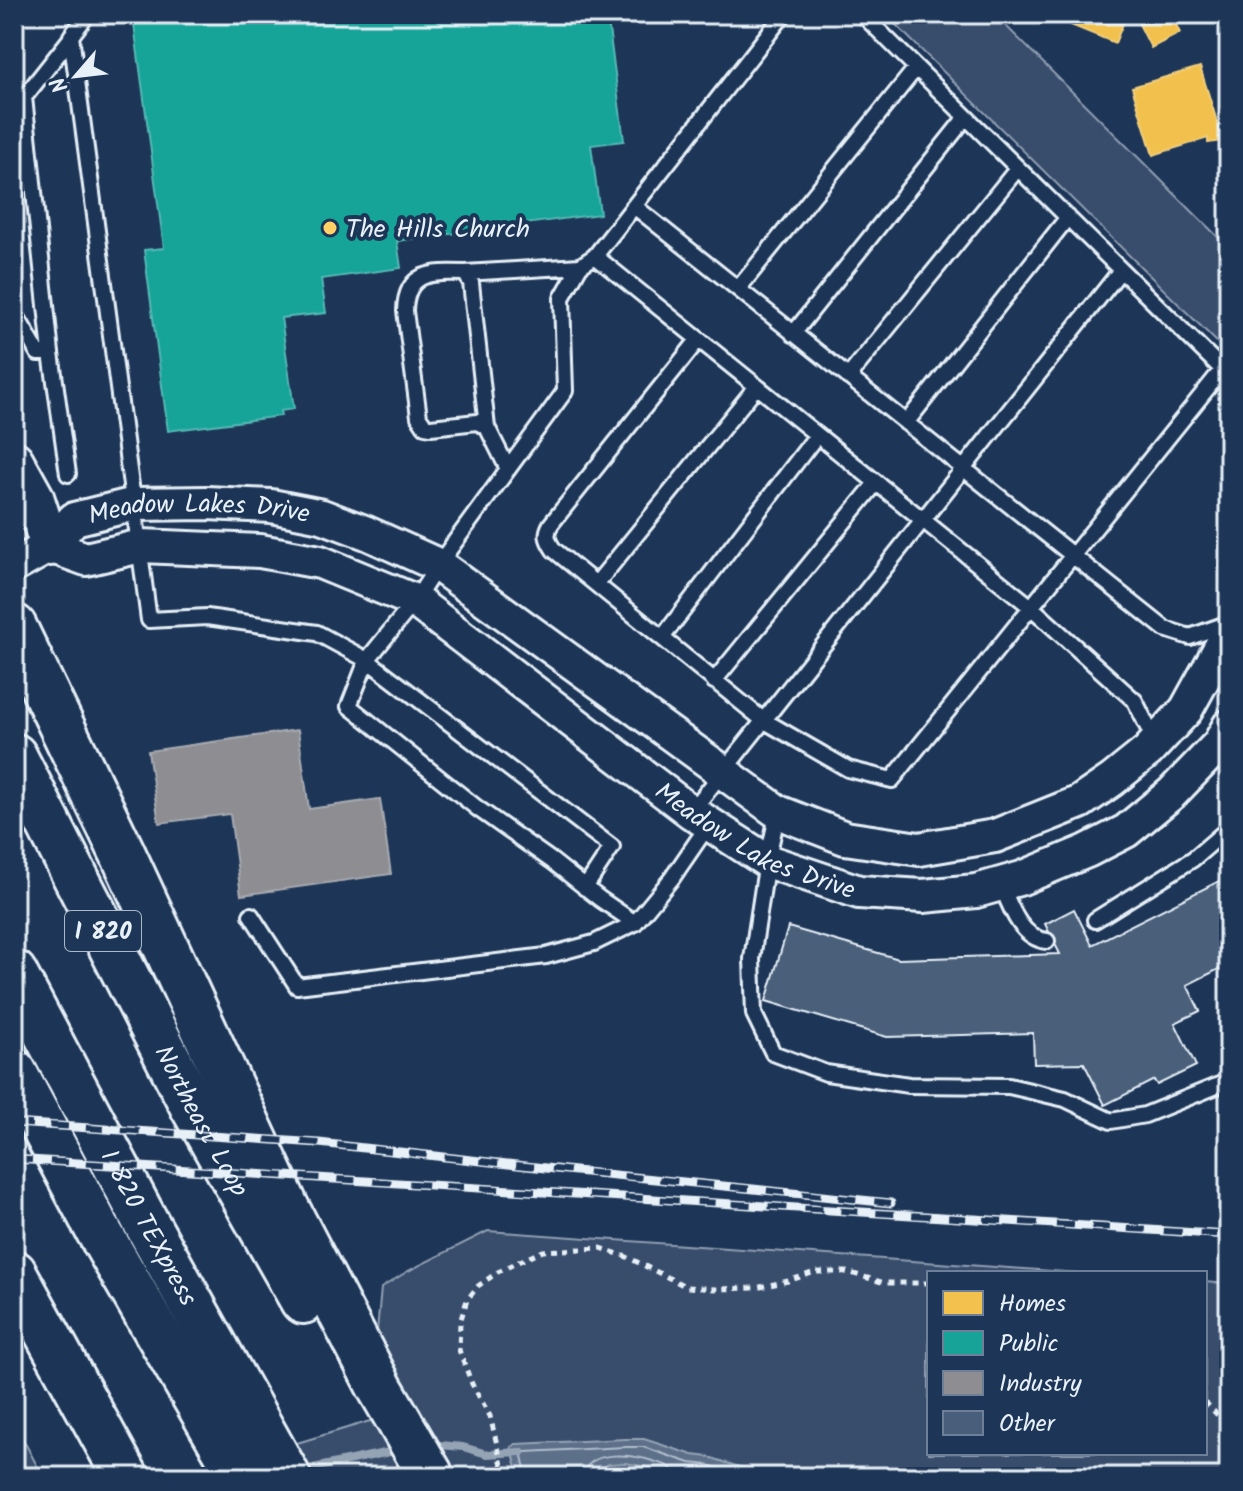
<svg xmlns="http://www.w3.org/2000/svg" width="1243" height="1491" font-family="Kalam,sans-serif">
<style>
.green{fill:#374d6c;stroke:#909fb2;stroke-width:2}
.water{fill:#5d7089;stroke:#95a4b5;stroke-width:2}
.homes{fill:#f2c14e;stroke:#efcf81;stroke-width:2}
.public{fill:#17a398;stroke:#56bab5;stroke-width:2}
.industry{fill:#8d8d92;stroke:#a8abb1;stroke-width:2}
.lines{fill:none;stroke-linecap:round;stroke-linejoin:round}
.shore{stroke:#b0bdcc;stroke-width:2}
.stream{stroke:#95a4b5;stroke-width:8}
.building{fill:#495e7a;stroke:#e8f1f8;stroke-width:2}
.service-casing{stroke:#e8f1f8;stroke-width:20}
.tertiary-casing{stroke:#e8f1f8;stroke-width:38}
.secondary-casing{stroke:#e8f1f8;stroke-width:44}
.motorway-casing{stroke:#e8f1f8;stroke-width:50}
.path{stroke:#e8f1f8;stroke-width:5;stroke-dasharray:6 6;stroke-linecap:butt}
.service{stroke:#1d3557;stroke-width:14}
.tertiary{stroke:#1d3557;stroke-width:32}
.secondary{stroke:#1d3557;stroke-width:38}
.motorway{stroke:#1d3557;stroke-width:44}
.rail-casing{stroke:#e8f1f8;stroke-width:9}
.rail{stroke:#1d3557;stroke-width:6;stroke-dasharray:18;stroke-linecap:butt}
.poi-dot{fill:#ffd166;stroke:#1d3557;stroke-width:3}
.labels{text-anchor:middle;stroke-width:8;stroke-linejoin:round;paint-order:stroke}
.shield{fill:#1d3557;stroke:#abb9c8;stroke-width:2}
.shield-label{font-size:24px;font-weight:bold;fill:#e8f1f8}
.poi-label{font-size:26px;fill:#e8f1f8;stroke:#1d3557;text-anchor:start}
.street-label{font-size:26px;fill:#e8f1f8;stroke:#1d3557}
</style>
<rect width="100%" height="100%" fill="#1d3557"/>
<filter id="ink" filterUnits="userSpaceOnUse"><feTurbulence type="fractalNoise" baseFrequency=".0125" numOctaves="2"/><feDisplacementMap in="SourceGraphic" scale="16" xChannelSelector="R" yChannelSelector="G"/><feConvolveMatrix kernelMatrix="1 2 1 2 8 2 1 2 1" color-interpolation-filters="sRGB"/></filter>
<g filter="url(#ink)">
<path class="green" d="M885 14H994L1229 248V354Z
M488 1231 1080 1273H929V1453H1205V1282L1229 1284V1477H184L410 1409 377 1331 381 1288 408 1271Z
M14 1422 43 1477H14Z"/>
<path class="water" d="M626 1439H644L693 1455 709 1457 769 1477H675L646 1467 626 1463 609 1464 597 1469 588 1477H520L511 1447 516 1444Z"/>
<path class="homes" d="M1058 14H1127L1115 43 1056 19Z
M1148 14H1171L1180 33 1151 48 1137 20Z
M1200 67 1219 128 1229 127V140L1208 143V138L1153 155 1132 87Z"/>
<path class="public" d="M159 14H607L624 141 591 145 600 214 397 241 401 268 321 279 326 313 281 318 294 409 280 411 281 416 168 431 144 250 164 248 133 17Z"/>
<path class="industry" d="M298 730 309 809 380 799 391 874 241 895 230 814 159 823 148 751Z"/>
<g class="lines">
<path class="shore" d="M527 1477 522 1456 525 1452 626 1447H643L690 1463 708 1465 744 1477
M583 1477C587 1447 636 1455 656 1462 662 1464 670 1465 673 1471 674 1473 673 1475 673 1477"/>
<path class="stream" d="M428 1444 463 1447 487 1454 521 1452
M299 1471 399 1450"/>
</g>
<path class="building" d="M1229 876V964L1187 985 1200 1011 1175 1023 1196 1066 1157 1085 1154 1080 1105 1105 1084 1063 1034 1064 1033 1033 887 1037 766 1001 788 927 899 959 1060 954 1045 924 1074 909 1092 945Z"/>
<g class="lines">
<defs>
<path id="service" d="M88 14 71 36 149 620 207 617 317 633 367 660 612 847 585 888
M24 97 51 353 68 474
M14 110 71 38
M634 206 1165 629 1190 637 1229 623
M595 256 1031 607 1135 701 1155 742
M1121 270 1229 376
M465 273 580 266
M738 289 916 68
M14 312 38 353H51
M793 334 966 117
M698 340 551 524C545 534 547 540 554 550L763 720 848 769 892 780 1222 370
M848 377 1018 168
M906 423 1068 217
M487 427 471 283 465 273C432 272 406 271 405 311L419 417 425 426 431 427 477 422 487 427 508 469
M597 583 756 387
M662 638 817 435
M714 681 876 483
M691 812 1121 270 862 14
M778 812 767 861 752 959 754 1014 773 1053 826 1073 909 1085 1009 1086 1065 1099 1111 1121 1145 1115 1229 1081
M1001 884C1010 906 1020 938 1047 941
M251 915 297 986 546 956 594 943 635 923 672 878 709 824
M1095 920 1193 859 1229 828
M635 923 600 899 552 861 477 808 349 706 367 660 415 601 438 565 565 391 562 298 580 266 595 256 784 14"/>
<g id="tertiary">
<path id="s1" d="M50 546 86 559 141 546 260 551 320 562 415 601 691 812 767 861 859 892 923 896 976 891 1022 878 1087 851 1126 831 1172 793 1219 744 1229 726"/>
<path id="s2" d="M14 566 50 546 74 519 135 504 207 503 271 506 322 516 367 533 438 565 778 812 845 838 919 849 995 836 1080 802 1112 780 1148 751 1186 710 1229 632"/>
</g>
<path id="secondary" d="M14 461 34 497 50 546"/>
<g id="motorway">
<path d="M14 627 122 852 286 1207 380 1388 430 1474 429 1477"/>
<path id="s3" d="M14 756 193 1107 303 1301"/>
<path id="s4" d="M14 973 144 1219 288 1477"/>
<path d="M14 1072 98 1230 241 1477"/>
<path d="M14 1273 126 1477"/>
</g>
</defs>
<use href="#service" class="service-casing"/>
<use href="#tertiary" class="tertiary-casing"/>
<use href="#secondary" class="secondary-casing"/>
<use href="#motorway" class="motorway-casing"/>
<path class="path" d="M1205 1402 1229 1427
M505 1477 490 1416 472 1384 459 1350 460 1322 467 1300 478 1286 498 1272 520 1261 543 1251 601 1248 627 1257 687 1287 716 1289 756 1288 788 1281 815 1272H847L885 1283H929"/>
<use href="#service" class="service"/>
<use href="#tertiary" class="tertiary"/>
<use href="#secondary" class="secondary"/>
<use href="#motorway" class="motorway"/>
<defs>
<path id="rail" d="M14 1123 319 1143 526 1166 891 1203
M14 1159 1229 1235"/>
</defs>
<use href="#rail" class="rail-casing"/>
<use href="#rail" class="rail"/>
</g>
</g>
<circle class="poi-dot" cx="330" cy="228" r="8"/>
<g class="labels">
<rect class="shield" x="65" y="911" width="76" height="40" rx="6"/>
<g class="shield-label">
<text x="103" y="939">I 820</text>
</g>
<g class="poi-label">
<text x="346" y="237">The Hills Church</text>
</g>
<g class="street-label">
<text dy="9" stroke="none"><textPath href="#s2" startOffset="204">Meadow Lakes Drive</textPath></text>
<text dy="9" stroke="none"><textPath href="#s1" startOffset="796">Meadow Lakes Drive</textPath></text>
<text dy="9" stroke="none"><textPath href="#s3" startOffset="410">Northeast Loop</textPath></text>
<text dy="9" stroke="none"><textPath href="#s4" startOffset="288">I 820 TEXpress</textPath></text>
</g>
</g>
<rect width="1243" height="1491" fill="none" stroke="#1d3557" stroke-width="48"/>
<rect x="24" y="24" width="1195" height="1443" fill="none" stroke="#e8f1f8" stroke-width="3" filter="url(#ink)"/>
<rect x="927" y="1271" width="280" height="184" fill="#1d3557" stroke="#6e8097" stroke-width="2"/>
<rect x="943" y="1291" width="40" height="24" fill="#f2c14e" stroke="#6e8097" stroke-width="2"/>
<text x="999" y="1311" font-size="24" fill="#e8f1f8">Homes</text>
<rect x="943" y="1331" width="40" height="24" fill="#17a398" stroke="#6e8097" stroke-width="2"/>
<text x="999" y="1351" font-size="24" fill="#e8f1f8">Public</text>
<rect x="943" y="1371" width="40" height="24" fill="#8d8d92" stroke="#6e8097" stroke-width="2"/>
<text x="999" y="1391" font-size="24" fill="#e8f1f8">Industry</text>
<rect x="943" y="1411" width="40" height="24" fill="#495e7a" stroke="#6e8097" stroke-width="2"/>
<text x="999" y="1431" font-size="24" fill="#e8f1f8">Other</text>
<g transform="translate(76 76) rotate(242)" stroke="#1d3557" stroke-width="6" paint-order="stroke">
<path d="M0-6L14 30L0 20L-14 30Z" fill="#e8f1f8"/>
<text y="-12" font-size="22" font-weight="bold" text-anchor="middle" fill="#e8f1f8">N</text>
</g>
</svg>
